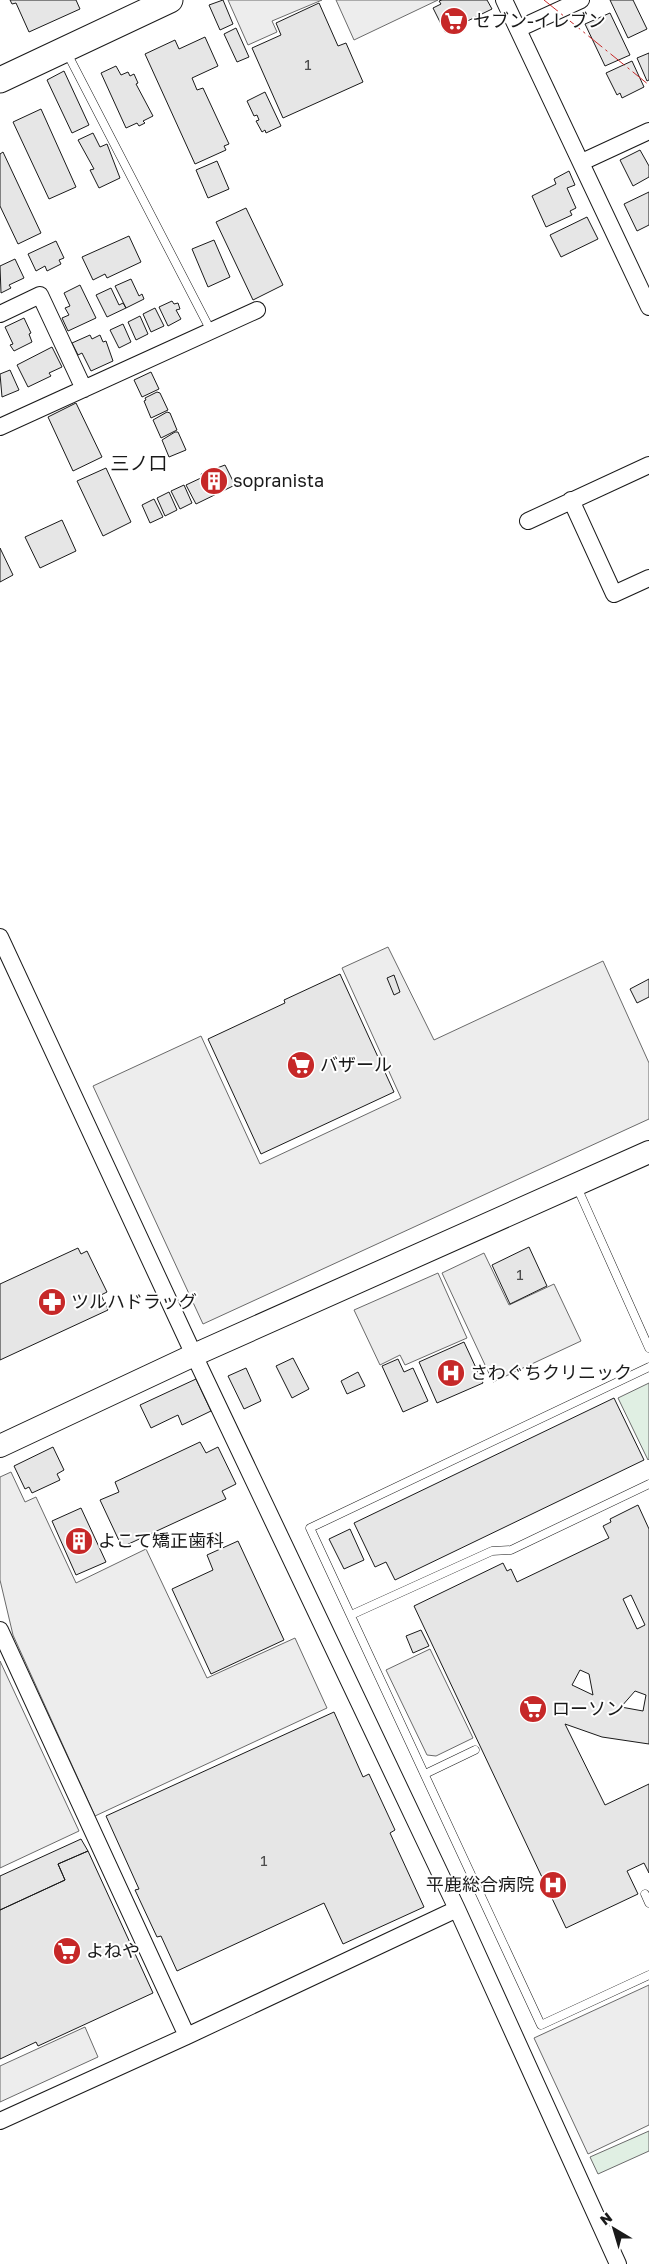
<svg xmlns="http://www.w3.org/2000/svg" width="649" height="2264" font-family="'Golos Text','Noto Sans JP',sans-serif">
<style>
.green{fill:#e0efe3;stroke:#6a6a6a}
.parking{fill:#ededed;stroke:#6a6a6a}
.building{fill:#e6e6e6;stroke:#1a1a1a;fill-rule:evenodd}
.lines{fill:none;stroke-linecap:round;stroke-linejoin:round}
.lane-casing{stroke:#1a1a1a;stroke-width:9}
.street-casing{stroke:#1a1a1a;stroke-width:18}
.secondary-casing{stroke:#1a1a1a;stroke-width:24}
.primary-casing{stroke:#1a1a1a;stroke-width:27}
.lane{stroke:#fff;stroke-width:8}
.street{stroke:#fff;stroke-width:16}
.secondary{stroke:#fff;stroke-width:22}
.primary{stroke:#fff;stroke-width:25}
.power{stroke:#c62828;stroke-width:1;stroke-dasharray:18 4 2.5 4;stroke-linecap:butt}
.labels{text-anchor:middle;stroke-width:4;stroke-linejoin:round;paint-order:stroke}
.number-label{font-size:15px;fill:#4d4d4d}
.poi-label{font-size:18px;fill:#1a1a1a;stroke:#fff;text-anchor:start}
.neighbourhood-label{font-size:19px;fill:#1a1a1a;stroke:#fff}
</style>
<rect width="100%" height="100%" fill="#fff"/>
<path class="green" d="M649 1383V1459L648 1460 618 1398Z
M649 2131V2151L598 2174 590 2157Z"/>
<path class="parking" d="M228 0H322L272 21 277 32 248 45Z
M336 0H438L354 40Z
M388 947 434 1040 603 961 649 1063V1119L203 1324 93 1086 201 1036 260 1164 401 1098 342 968Z
M484 1253 509 1305 554 1284 581 1341 493 1382 442 1273Z
M438 1273 467 1338 405 1365 400 1355 380 1365 354 1310Z
M11 1472 25 1502 36 1497 76 1583 146 1549 207 1678 295 1638 327 1708 95 1816 13 1635 0 1580V1477Z
M430 1649 473 1738 436 1756 427 1755 386 1670Z
M0 1661 79 1831 0 1868Z
M649 1985V2125L588 2154 534 2038Z
M85 2027 98 2057 0 2102V2066Z"/>
<path class="building" d="M10 0H76L80 9 29 32 16 3 12 4Z
M223 0 233 24 220 30 209 5Z
M442 0H487L492 9 445 32 433 8 441 4 439 1Z
M610 0H633L647 29 628 38Z
M319 3 338 46 346 43 363 82 283 118 252 48 281 35 276 23Z
M610 13 630 55 605 66 585 24Z
M236 28 249 57 237 62 224 34Z
M205 37 218 66 192 78 197 90 203 88 229 144 224 146 226 150 195 164 145 54 175 40 179 49Z
M649 53V80L647 81 637 58Z
M632 61 644 87 622 98 620 93 617 95 606 73Z
M116 66 121 75 128 72 130 76 134 74 138 83 136 84 153 116 143 121 145 123 139 126 137 123 126 128 101 73Z
M64 71 89 125 72 133 47 80Z
M265 92 281 126 266 133 265 130 262 132 256 121 259 120 257 115 254 116 247 101Z
M41 109 76 187 49 199 13 122Z
M93 133 100 147 107 144 120 178 99 188 90 170 94 169 78 140Z
M640 150 649 166V177L633 186 620 160Z
M3 152 41 233 18 244 0 206V154Z
M217 161 229 189 208 198 196 170Z
M569 171 575 185 567 188 576 208 570 211 572 215 546 227 532 196 556 184 554 179Z
M649 192V225L637 231 624 204Z
M246 208 283 285 253 300 216 222Z
M587 217 598 239 561 257 550 235Z
M129 236 141 262 107 278 105 274 93 280 82 257Z
M214 240 230 277 208 287 192 249Z
M56 241 64 258 59 260 61 264 47 271 45 266 36 271 28 254Z
M15 259 24 278 9 285 11 288 1 293 0 266Z
M131 279 139 296 142 294 144 299 126 308 115 286Z
M80 285 96 318 68 331 62 318 69 315 65 308 70 306 64 293Z
M111 288 119 305 123 303 126 308 107 317 96 295Z
M172 301 174 304 178 303 180 309 176 310 181 319 168 326 159 307Z
M155 308 164 326 151 332 143 314Z
M140 316 148 334 136 340 128 322Z
M24 318 31 333 29 334 32 342 14 351 10 345 13 344 5 327Z
M123 324 131 342 119 348 110 330Z
M90 335 92 339 100 335 103 342 106 341 113 361 91 371 82 353 78 355 72 343Z
M52 347 62 367 49 373 51 376 28 387 17 365Z
M10 370 19 390 2 397 0 374Z
M151 372 159 389 142 397 134 380Z
M157 392 160 393 168 410 151 418 144 401 146 400 145 398Z
M76 403 102 457 73 471 48 417Z
M167 412 170 413 177 430 161 438 153 420Z
M175 432H178L186 450 169 457 162 440Z
M225 465 235 485 196 504 186 485 203 477 201 474Z
M106 468 131 522 103 536 77 481Z
M184 485 192 503 180 509 171 491Z
M169 492 177 510 165 516 157 498Z
M154 499 163 517 150 523 142 505Z
M62 520 76 551 40 568 25 537Z
M0 548 13 575 0 582Z
M340 974 394 1092 261 1154 208 1039 285 1003 284 1000Z
M394 975 400 992 394 995 387 978Z
M649 979V997L637 1003 630 989Z
M529 1247 547 1286 510 1304 492 1265Z
M78 1248 81 1254 87 1251 107 1292 101 1295 108 1310 0 1360V1284Z
M464 1342 483 1383 437 1403 419 1362Z
M293 1358 309 1389 292 1398 276 1366Z
M398 1359 404 1372 413 1368 428 1401 403 1412 382 1366Z
M246 1368 261 1401 244 1409 228 1376Z
M358 1372 365 1386 347 1394 341 1381Z
M196 1379 211 1411 182 1425 178 1415 151 1428 140 1405Z
M614 1398 644 1460 395 1580 386 1562 375 1567 354 1523Z
M200 1442 206 1453 218 1447 236 1484 222 1491 226 1499 122 1547 100 1500 119 1492 115 1482Z
M53 1447 64 1470 57 1474 60 1480 32 1493 29 1487 25 1489 14 1466Z
M638 1505 649 1529V1744L602 1737 565 1724 605 1805 649 1784V1873L644 1863 627 1871 638 1894 566 1928 414 1606 503 1563 507 1571 511 1569 517 1582 609 1538 603 1526 611 1522 610 1519ZM631 1595 645 1625 637 1629 623 1599ZM580 1670 589 1674 593 1695 572 1685ZM635 1691 646 1695 643 1711 621 1707Z
M81 1508 106 1562 76 1575 52 1521Z
M350 1529 364 1560 344 1569 329 1539Z
M238 1541 284 1640 211 1674 172 1589 213 1570 207 1555Z
M421 1630 429 1646 413 1653 406 1636Z
M334 1712 363 1777 369 1774 395 1830 390 1833 424 1907 343 1944 324 1903 177 1971 161 1936 157 1937 135 1890 139 1889 106 1816Z
M81 1839 88 1851 58 1864 65 1880 0 1910V1876Z
M88 1851 153 1993 38 2046 36 2042 0 2059V1910L65 1880 58 1864Z"/>
<g class="lines">
<defs>
<path id="lane" d="M66 51 211 331
M577 1187 649 1348
M649 1367 310 1528 541 2025 649 1975
M351 1615 492 1551 511 1550 649 1484
M425 1774 475 1750
M645 1894 649 1903"/>
<path id="street" d="M504 0 649 307
M518 29 581 0
M582 162 649 131
M0 314 40 295 84 389
M0 427 257 310
M571 500 614 594 649 578
M528 521 649 465
M0 937 194 1355 457 1909 618 2264
M0 1630 187 2036
M0 2121 187 2036 457 1909"/>
<path id="secondary" d="M0 1446 194 1355 649 1152"/>
<path id="primary" d="M0 80 170 0"/>
</defs>
<use href="#lane" class="lane-casing"/>
<use href="#street" class="street-casing"/>
<use href="#secondary" class="secondary-casing"/>
<use href="#primary" class="primary-casing"/>
<use href="#lane" class="lane"/>
<use href="#street" class="street"/>
<use href="#secondary" class="secondary"/>
<use href="#primary" class="primary"/>
<path class="power" d="M544 0 649 85"/>
</g>
<defs>
<symbol id="supermarket-disc" viewBox="-11 -11 22 22"><circle r="9.5" fill="#c62828" stroke="#fff"/><path d="M-6-5.5h2.5l.6 2H6L4.5 2H-2.5L-4.4-4H-6ZM-1.5 3.2a1.3 1.3 0 1 0 .1 0ZM3 3.2a1.3 1.3 0 1 0 .1 0Z" fill="#fff"/></symbol>
<symbol id="building-disc" viewBox="-11 -11 22 22"><circle r="9.5" fill="#c62828" stroke="#fff"/><path d="M-4-6H4V6H1V3H-1V6H-4ZM-2.5-4.3h1.7v1.8h-1.7ZM.8-4.3h1.7v1.8H.8ZM-2.5-1h1.7V.8h-1.7ZM.8-1h1.7V.8H.8Z" fill="#fff"/></symbol>
<symbol id="pharmacy-disc" viewBox="-11 -11 22 22"><circle r="9.5" fill="#c62828" stroke="#fff"/><path d="M-2-6h4v4h4v4h-4v4h-4v-4h-4v-4h4Z" fill="#fff"/></symbol>
<symbol id="hospital-disc" viewBox="-11 -11 22 22"><circle r="9.5" fill="#c62828" stroke="#fff"/><path d="M-5-5h3v3.5h4V-5h3V5h-3V1.5h-4V5h-3Z" fill="#fff"/></symbol>
</defs>
<g fill-rule="evenodd">
<use href="#supermarket-disc" x="438" y="5" width="32" height="32"/>
<use href="#building-disc" x="198" y="465" width="32" height="32"/>
<use href="#supermarket-disc" x="285" y="1049" width="32" height="32"/>
<use href="#pharmacy-disc" x="36" y="1286" width="32" height="32"/>
<use href="#hospital-disc" x="435" y="1357" width="32" height="32"/>
<use href="#building-disc" x="63" y="1525" width="32" height="32"/>
<use href="#supermarket-disc" x="517" y="1693" width="32" height="32"/>
<use href="#hospital-disc" x="537" y="1869" width="32" height="32"/>
<use href="#supermarket-disc" x="51" y="1935" width="32" height="32"/>
</g>
<g class="labels">
<g class="number-label">
<text x="308" y="70">1</text>
<text x="520" y="1280">1</text>
<text x="264" y="1866">1</text>
</g>
<g class="poi-label">
<text x="473" y="27">セブン-イレブン</text>
<text x="233" y="487">sopranista</text>
<text x="320" y="1071">バザール</text>
<text x="71" y="1308">ツルハドラッグ</text>
<text x="470" y="1379">さわぐちクリニック</text>
<text x="98" y="1547">よこて矯正歯科</text>
<text x="552" y="1715">ローソン</text>
<text x="534" y="1891" text-anchor="end">平鹿総合病院</text>
<text x="86" y="1957">よねや</text>
</g>
<g class="neighbourhood-label">
<text x="139" y="470">三ノ口</text>
</g>
</g>
<g transform="translate(614 2229) rotate(322)" stroke="#ffffff" stroke-width="4" paint-order="stroke">
<path d="M0-4L9 19L0 12L-9 19Z" fill="#1a1a1a"/>
<text y="-8" font-size="14" font-weight="bold" text-anchor="middle" fill="#1a1a1a">N</text>
</g>
</svg>
